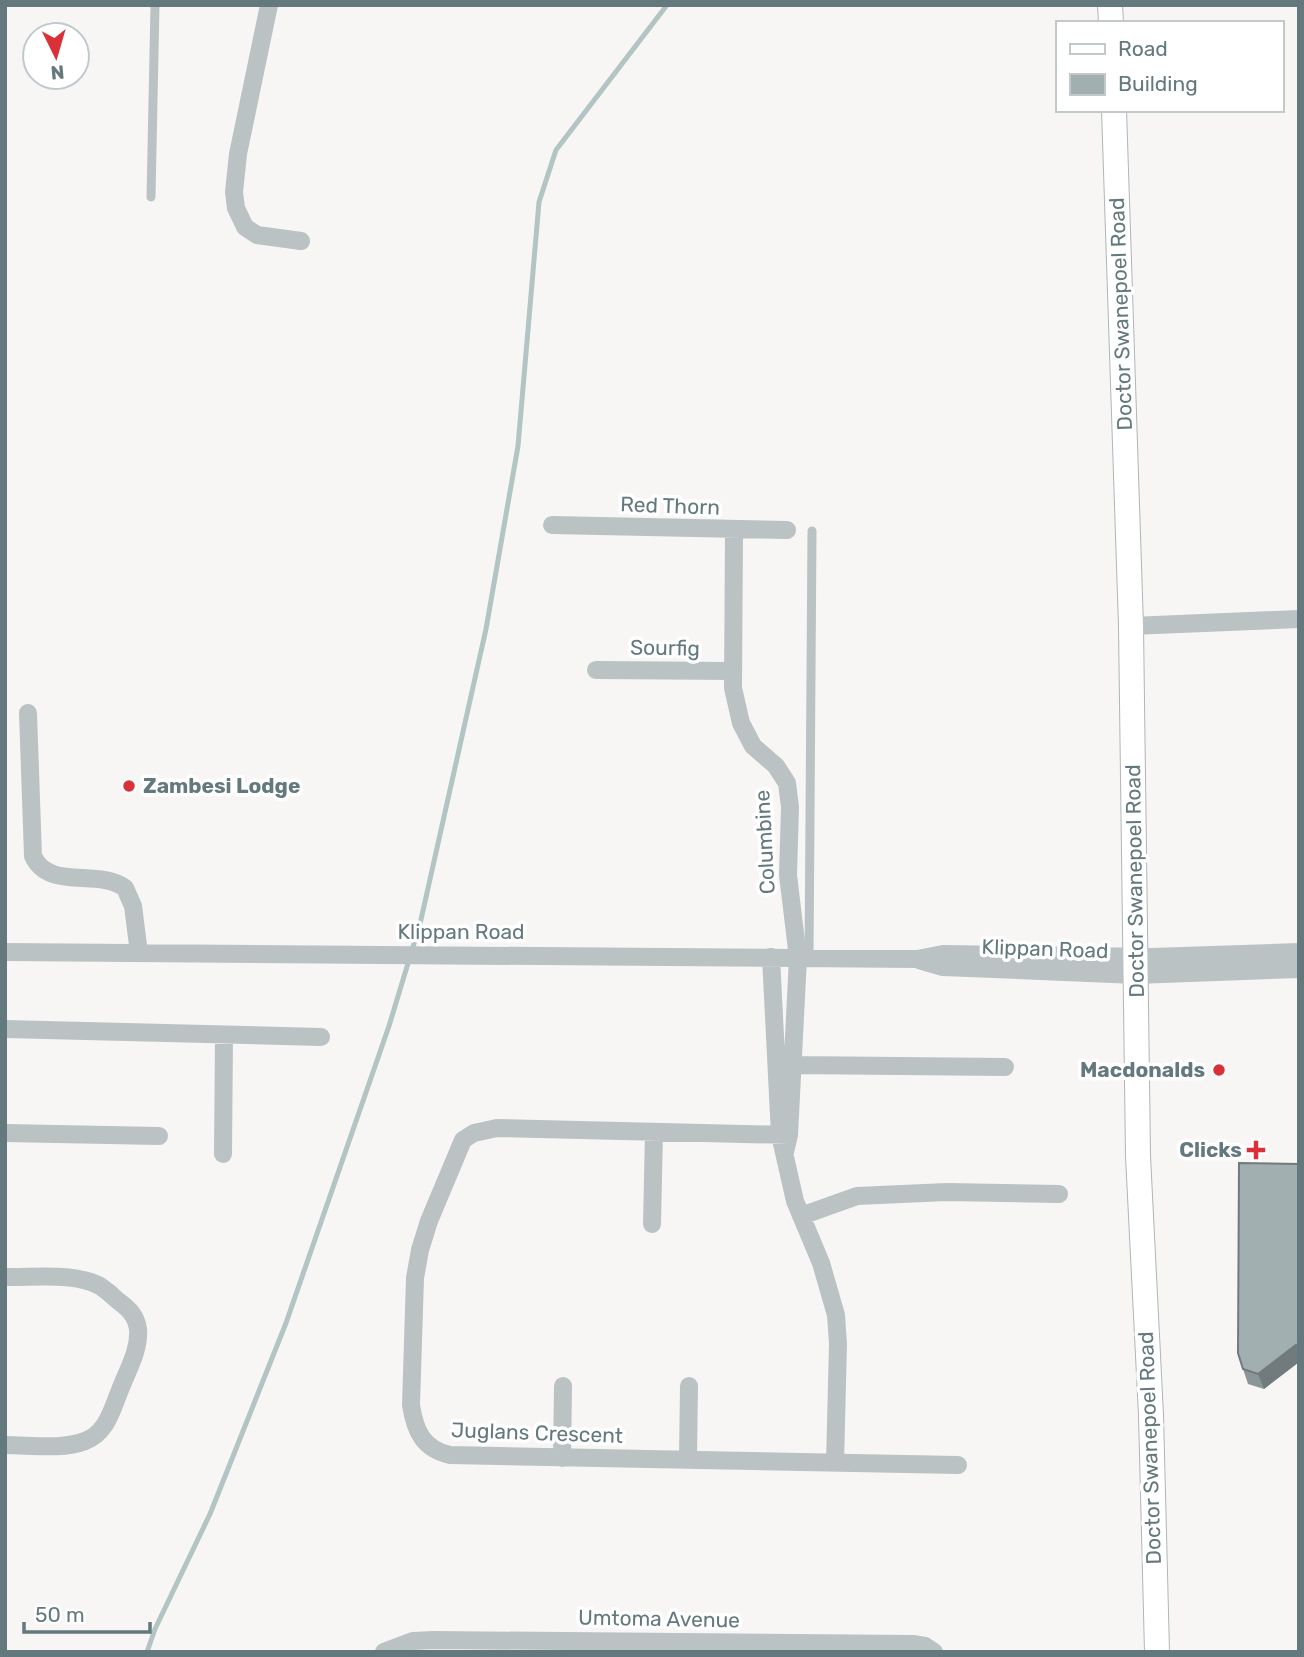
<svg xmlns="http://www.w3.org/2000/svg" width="1304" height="1657" font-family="Rubik,sans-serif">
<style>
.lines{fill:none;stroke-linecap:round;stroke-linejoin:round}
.stream{stroke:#b2c4c4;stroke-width:5}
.secondary-casing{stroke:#aeb6b8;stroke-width:26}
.service{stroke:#bbc2c3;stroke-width:9}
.minor{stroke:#bbc2c3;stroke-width:18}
.secondary{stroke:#fff;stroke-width:24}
.wall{fill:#8b9698}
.shaded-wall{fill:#717a7c}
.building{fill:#a2afb1;stroke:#717a7c;stroke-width:2}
.poi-dot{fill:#da3038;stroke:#fff;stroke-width:2.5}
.labels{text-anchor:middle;stroke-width:7;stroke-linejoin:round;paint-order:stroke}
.street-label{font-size:21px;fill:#63797d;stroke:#fff}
.poi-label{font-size:21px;font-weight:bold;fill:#63797d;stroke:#fff;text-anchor:end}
</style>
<rect width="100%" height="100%" fill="#f7f6f4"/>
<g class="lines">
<path class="stream" d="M412 950 420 924 486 629 518 446 539 202 556 150 667 5
M147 1652 155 1629 210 1514 286 1323 389 1026 409 960"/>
<defs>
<path id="secondary" d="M1110 5 1111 23
M1114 110 1131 626 1138 1156 1151 1415 1157 1652"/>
</defs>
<use href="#secondary" class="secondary-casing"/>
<path class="service" d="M151 197 155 5
M809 958 812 531"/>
<path class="minor" d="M269 5 238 154 234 192 236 208 245 227 257 235 301 241
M552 525 787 530
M734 530 733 688 741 723 753 746 776 766 787 783 790 807 788 875 798 958 789 1135 785 1152
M1131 626 1299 619
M596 670 733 671
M28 713 33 856C49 891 98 868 125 888L133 906 139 953
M5 952 917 959 943 954 1151 957 1299 952
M771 957 780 1135 795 1201 821 1263 836 1315 838 1344 835 1463
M919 960 943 967 1136 975 1299 969
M5 1029 321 1037
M793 1065 1005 1067
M5 1133 159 1136
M789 1135 497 1128 474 1133 463 1140 429 1221 420 1250 415 1278 411 1405C415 1431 423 1449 450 1455L958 1465
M223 1154 224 1035
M801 1216 857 1196 947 1192 1059 1194
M652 1224 654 1132
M5 1277C34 1278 74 1272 100 1286 106 1290 112 1295 117 1300 128 1308 136 1315 138 1329 140 1350 127 1371 120 1390 112 1409 107 1433 85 1441 62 1450 30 1445 5 1445
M562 1458 563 1386
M688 1460 689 1386
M384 1652 413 1641 434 1640 913 1644 925 1646 934 1652"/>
<use href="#secondary" class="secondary"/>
</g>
<path class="wall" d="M1299 1164V1362L1264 1389 1248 1384 1243 1369Z"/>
<path class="shaded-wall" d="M1296 1345 1299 1353V1362L1264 1389 1258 1374Z"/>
<path class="building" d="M1239 1163 1299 1164V1349L1296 1345 1258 1374 1243 1369 1238 1353Z"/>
<g class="poi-dot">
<circle cx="129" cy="786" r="7"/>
<circle cx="1219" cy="1070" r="7"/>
<path d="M1252.5 1139.5h7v7h7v7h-7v7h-7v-7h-7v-7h7z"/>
</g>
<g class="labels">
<g class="street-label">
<text transform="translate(1121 314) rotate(-92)" y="7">Doctor Swanepoel Road</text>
<text transform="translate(670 506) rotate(2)" y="7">Red Thorn</text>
<text transform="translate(665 648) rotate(1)" y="7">Sourfig</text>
<text transform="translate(765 842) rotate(-93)" y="7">Columbine</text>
<text transform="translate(1135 881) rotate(-91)" y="7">Doctor Swanepoel Road</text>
<text x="461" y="939">Klippan Road</text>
<text transform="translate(1045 949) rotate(2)" y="7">Klippan Road</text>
<text transform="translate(537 1433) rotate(2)" y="7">Juglans Crescent</text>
<text transform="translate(1150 1448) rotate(-92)" y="7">Doctor Swanepoel Road</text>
<text transform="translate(659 1619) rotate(1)" y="7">Umtoma Avenue</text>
</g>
<g class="poi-label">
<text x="143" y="793" text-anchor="start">Zambesi Lodge</text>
<text x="1205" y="1077">Macdonalds</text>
<text x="1242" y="1157">Clicks</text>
</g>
</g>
<rect width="1304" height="1657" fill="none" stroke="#63797d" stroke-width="14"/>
<rect x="1056" y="21" width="228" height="91" fill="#ffffff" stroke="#c1c9cb" stroke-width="2"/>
<rect x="1070" y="44" width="35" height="10" fill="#ffffff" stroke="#c1c9cb" stroke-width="2"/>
<text x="1118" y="56" font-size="21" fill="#63797d">Road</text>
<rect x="1070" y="74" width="35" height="21" fill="#a2afb1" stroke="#c1c9cb" stroke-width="2"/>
<text x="1118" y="91" font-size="21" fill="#63797d">Building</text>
<g transform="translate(56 56) rotate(175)"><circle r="33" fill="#ffffff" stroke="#c1c9cb" stroke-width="2"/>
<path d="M0-5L12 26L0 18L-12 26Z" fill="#da3038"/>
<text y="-10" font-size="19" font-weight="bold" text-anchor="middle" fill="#63797d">N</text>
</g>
<path d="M24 1622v10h126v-10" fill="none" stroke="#63797d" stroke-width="3.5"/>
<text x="35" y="1622" font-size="21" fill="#63797d" stroke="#ffffff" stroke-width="5" paint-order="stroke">50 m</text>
</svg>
